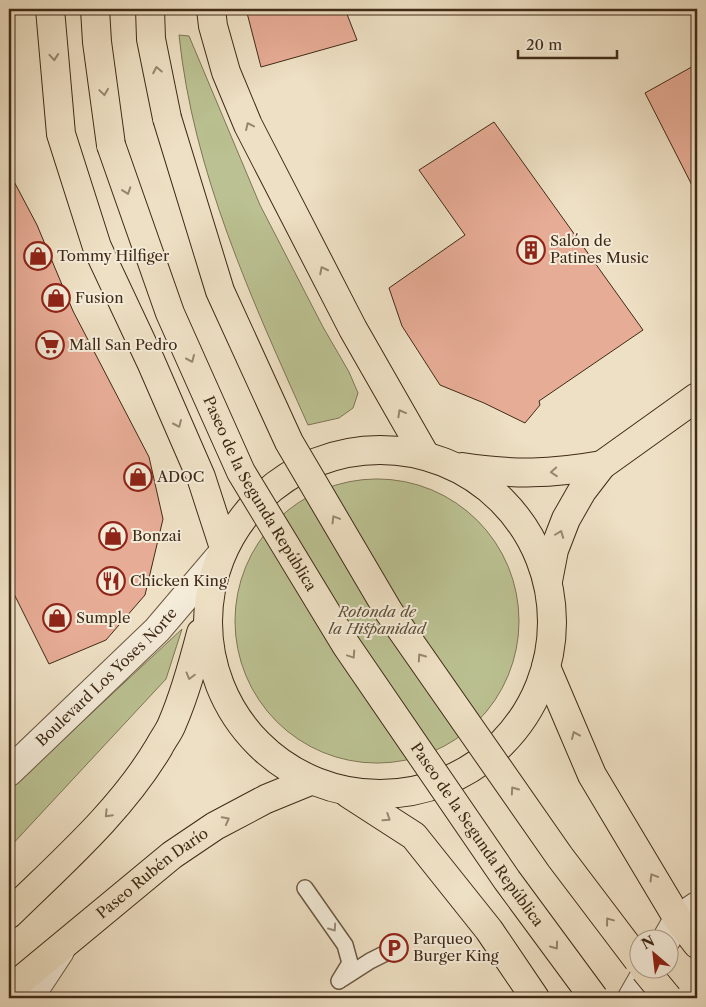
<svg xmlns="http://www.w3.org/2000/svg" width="706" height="1007" font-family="'Libre Caslon Text',serif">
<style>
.green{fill:#bbc192;stroke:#7e7654}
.building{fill:#e7ac96;stroke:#402b17}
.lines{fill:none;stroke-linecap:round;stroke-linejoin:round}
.service-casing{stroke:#6c5842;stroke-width:18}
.minor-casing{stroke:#6c5842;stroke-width:30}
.tertiary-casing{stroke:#6c5842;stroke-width:30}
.trunk-casing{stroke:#402b17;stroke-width:30}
.service{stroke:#f4ebd9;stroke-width:15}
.minor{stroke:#f4ebd9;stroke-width:28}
.tertiary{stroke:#f4ebd9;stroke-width:28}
.trunk{stroke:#eee0c4;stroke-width:28}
.trunk-bridge-casing{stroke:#402b17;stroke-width:30;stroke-linecap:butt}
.trunk-bridge{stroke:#eee0c4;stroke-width:28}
.oneway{stroke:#97866e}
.oneway2{stroke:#9a8b78}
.labels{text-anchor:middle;stroke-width:4;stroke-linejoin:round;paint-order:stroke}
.poi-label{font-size:15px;fill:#402b17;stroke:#f4ebd9;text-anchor:start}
.street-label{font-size:15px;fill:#402b17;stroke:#f4ebd9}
.park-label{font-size:15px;font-style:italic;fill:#5f5036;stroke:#f4ebd9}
</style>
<rect width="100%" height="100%" fill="#eee0c4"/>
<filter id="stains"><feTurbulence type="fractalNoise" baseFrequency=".004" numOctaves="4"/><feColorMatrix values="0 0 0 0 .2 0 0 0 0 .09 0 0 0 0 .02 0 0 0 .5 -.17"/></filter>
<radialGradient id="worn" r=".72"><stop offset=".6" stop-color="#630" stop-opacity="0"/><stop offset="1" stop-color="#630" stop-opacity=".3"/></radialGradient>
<path class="green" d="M179 35 189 36 260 205 323 327 349 372 358 393 353 408 339 418 308 425C252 300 193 172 179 35Z
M235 621a142 142 0 1 1 284 0a142 142 0 1 1-284 0Z
M182 629 166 679 9 848V790Z"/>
<path class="building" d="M246 9H345L357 40 261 67Z
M697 64V195L645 93Z
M494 122 643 330 539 401 540 405 525 423 484 403 440 385 402 326 389 288 465 235 419 170Z
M9 172 37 225 73 311 149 457 163 519 145 595 106 640 49 664 9 584Z"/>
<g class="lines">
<defs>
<path id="service" d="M305 888 345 945 350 963 339 981
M342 979 370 961 388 952"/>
<g id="minor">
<path id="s1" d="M9 772 157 630 220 556"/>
</g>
<path id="tertiary" d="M666 940 678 919 697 906
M29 998 60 951
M632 998 648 970"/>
<g id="trunk">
<path d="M50 9 61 134 97 247 151 362 201 477 224 548"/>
<path d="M95 9 97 42 111 145"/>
<path d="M150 9 151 39 167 118"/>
<path d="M211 9 213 26 226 72 248 125 353 329 425 455"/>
<circle cx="380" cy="622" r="172"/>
<path d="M462 467C514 475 551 474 602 465"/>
<path d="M548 581 554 550 566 519 582 491 602 465 697 397"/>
<path d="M546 667 592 775 678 919 697 944"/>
<path d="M349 794 414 836 489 930 535 998"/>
<path d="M9 914C62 862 121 811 159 747 163 739 169 732 172 724 185 694 193 664 201 633"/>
<path id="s2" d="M9 990 172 855 215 826 266 799 310 781"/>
</g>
</defs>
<use href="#service" class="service-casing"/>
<use href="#minor" class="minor-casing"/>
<use href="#tertiary" class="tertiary-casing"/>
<use href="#trunk" class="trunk-casing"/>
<use href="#service" class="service"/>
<use href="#minor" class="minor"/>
<use href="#tertiary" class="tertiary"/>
<use href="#trunk" class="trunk"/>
<defs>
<g id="trunk-bridge">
<path d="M167 118 220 291 289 442 389 612 560 857 638 960"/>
<path id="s3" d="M111 145 170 313 241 472 346 645 507 880 594 998"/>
<path d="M645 970 668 998"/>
</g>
</defs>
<use href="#trunk-bridge" class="trunk-bridge-casing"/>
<use href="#trunk-bridge" class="trunk-bridge"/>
</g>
<defs><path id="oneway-chevron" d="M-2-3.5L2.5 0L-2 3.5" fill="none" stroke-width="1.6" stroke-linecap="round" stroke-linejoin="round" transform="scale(1.25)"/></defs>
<g class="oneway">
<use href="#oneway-chevron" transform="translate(54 57) rotate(85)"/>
<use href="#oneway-chevron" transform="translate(157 70) rotate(-101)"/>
<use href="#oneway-chevron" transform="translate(104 92) rotate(82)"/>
<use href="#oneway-chevron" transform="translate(249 126) rotate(-115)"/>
<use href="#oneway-chevron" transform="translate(127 191) rotate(71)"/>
<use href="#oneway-chevron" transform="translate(323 270) rotate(-117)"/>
<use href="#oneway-chevron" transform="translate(191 359) rotate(66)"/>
<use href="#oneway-chevron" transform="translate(401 413) rotate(-119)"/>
<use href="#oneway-chevron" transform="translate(178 424) rotate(66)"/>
<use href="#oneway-chevron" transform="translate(554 472) rotate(176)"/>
<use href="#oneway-chevron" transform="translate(335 519) rotate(-121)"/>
<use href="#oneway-chevron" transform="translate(560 534) rotate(-69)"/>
<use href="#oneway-chevron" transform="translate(352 655) rotate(56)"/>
<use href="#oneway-chevron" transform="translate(421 657) rotate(-125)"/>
<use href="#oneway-chevron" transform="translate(190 676) rotate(105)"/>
<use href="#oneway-chevron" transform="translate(575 735) rotate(-113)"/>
<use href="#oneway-chevron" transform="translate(514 790) rotate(-125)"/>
<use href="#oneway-chevron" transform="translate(108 814) rotate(134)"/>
<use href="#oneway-chevron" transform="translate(387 818) rotate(33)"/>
<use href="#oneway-chevron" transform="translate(226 820) rotate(-28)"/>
<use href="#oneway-chevron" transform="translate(653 877) rotate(-121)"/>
<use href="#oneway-chevron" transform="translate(609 921) rotate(-127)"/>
<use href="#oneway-chevron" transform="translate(555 946) rotate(54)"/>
</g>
<use class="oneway2" href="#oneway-chevron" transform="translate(333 928) rotate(55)"/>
<defs>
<symbol id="building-ring" viewBox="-11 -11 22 22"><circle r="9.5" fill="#f4ebd9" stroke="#8f2418" stroke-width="1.5"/><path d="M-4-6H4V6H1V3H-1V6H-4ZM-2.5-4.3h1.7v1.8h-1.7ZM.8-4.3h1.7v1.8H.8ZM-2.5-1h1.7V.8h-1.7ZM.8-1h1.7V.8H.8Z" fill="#8f2418"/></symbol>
<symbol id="shop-ring" viewBox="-11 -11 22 22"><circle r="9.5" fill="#f4ebd9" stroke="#8f2418" stroke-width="1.5"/><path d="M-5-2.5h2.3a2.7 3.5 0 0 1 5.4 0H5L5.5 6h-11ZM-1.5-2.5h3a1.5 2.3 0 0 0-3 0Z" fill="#8f2418"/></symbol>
<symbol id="supermarket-ring" viewBox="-11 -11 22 22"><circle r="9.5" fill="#f4ebd9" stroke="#8f2418" stroke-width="1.5"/><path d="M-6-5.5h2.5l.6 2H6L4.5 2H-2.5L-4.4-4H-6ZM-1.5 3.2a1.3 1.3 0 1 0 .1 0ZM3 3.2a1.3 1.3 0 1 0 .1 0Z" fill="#8f2418"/></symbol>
<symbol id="restaurant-ring" viewBox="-11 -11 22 22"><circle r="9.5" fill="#f4ebd9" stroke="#8f2418" stroke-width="1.5"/><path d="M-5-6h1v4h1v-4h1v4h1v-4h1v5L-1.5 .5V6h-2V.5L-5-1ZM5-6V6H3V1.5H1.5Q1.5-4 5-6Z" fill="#8f2418"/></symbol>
<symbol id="parking-ring" viewBox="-11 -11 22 22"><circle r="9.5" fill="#f4ebd9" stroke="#8f2418" stroke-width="1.5"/><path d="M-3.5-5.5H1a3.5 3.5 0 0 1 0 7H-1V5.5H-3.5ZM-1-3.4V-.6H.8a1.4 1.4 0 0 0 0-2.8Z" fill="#8f2418"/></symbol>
</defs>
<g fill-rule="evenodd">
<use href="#building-ring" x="515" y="234" width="32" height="32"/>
<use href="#shop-ring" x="22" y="240" width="32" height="32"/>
<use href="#shop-ring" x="40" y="282" width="32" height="32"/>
<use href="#supermarket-ring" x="34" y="329" width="32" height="32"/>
<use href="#shop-ring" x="122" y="461" width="32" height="32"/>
<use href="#shop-ring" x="97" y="520" width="32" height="32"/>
<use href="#restaurant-ring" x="95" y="565" width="32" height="32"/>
<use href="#shop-ring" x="41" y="602" width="32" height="32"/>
<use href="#parking-ring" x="378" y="932" width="32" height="32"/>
</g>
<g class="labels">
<g class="poi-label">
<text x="550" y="246">Salón de<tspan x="550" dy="17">Patines Music</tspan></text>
<text x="57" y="261">Tommy Hilfiger</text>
<text x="75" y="303">Fusion</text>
<text x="69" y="350">Mall San Pedro</text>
<text x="157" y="482">ADOC</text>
<text x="132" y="541">Bonzai</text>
<text x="130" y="586">Chicken King</text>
<text x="76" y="623">Sumple</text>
<text x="413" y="944">Parqueo<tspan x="413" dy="17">Burger King</tspan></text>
</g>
<g class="street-label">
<text dy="5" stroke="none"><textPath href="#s3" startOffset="380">Paseo de la Segunda República</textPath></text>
<text dy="5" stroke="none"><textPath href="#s1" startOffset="136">Boulevard Los Yoses Norte</textPath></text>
<text dy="5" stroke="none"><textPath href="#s3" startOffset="785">Paseo de la Segunda República</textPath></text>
<text dy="5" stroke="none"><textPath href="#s2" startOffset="185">Paseo Rubén Darío</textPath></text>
</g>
<g class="park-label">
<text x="377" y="617">Rotonda de<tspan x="377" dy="17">la Hispanidad</tspan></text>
</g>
</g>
<rect width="706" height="1007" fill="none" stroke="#eee0c4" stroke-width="30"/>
<rect x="10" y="10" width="686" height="987" fill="none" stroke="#402b17" stroke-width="2.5"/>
<rect x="15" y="15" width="676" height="977" fill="none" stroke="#402b17"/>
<g transform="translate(654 954) rotate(332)"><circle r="24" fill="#f4ebd9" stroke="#ac9e8b"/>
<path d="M0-4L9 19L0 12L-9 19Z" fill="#8f2418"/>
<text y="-8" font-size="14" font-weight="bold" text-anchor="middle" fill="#402b17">N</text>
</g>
<path d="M518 50v8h99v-8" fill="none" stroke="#402b17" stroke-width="2.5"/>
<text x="526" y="50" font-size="15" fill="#402b17" stroke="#f4ebd9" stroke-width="4" paint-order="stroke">20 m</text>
<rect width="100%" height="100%" filter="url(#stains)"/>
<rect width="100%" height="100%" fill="url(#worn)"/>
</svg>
